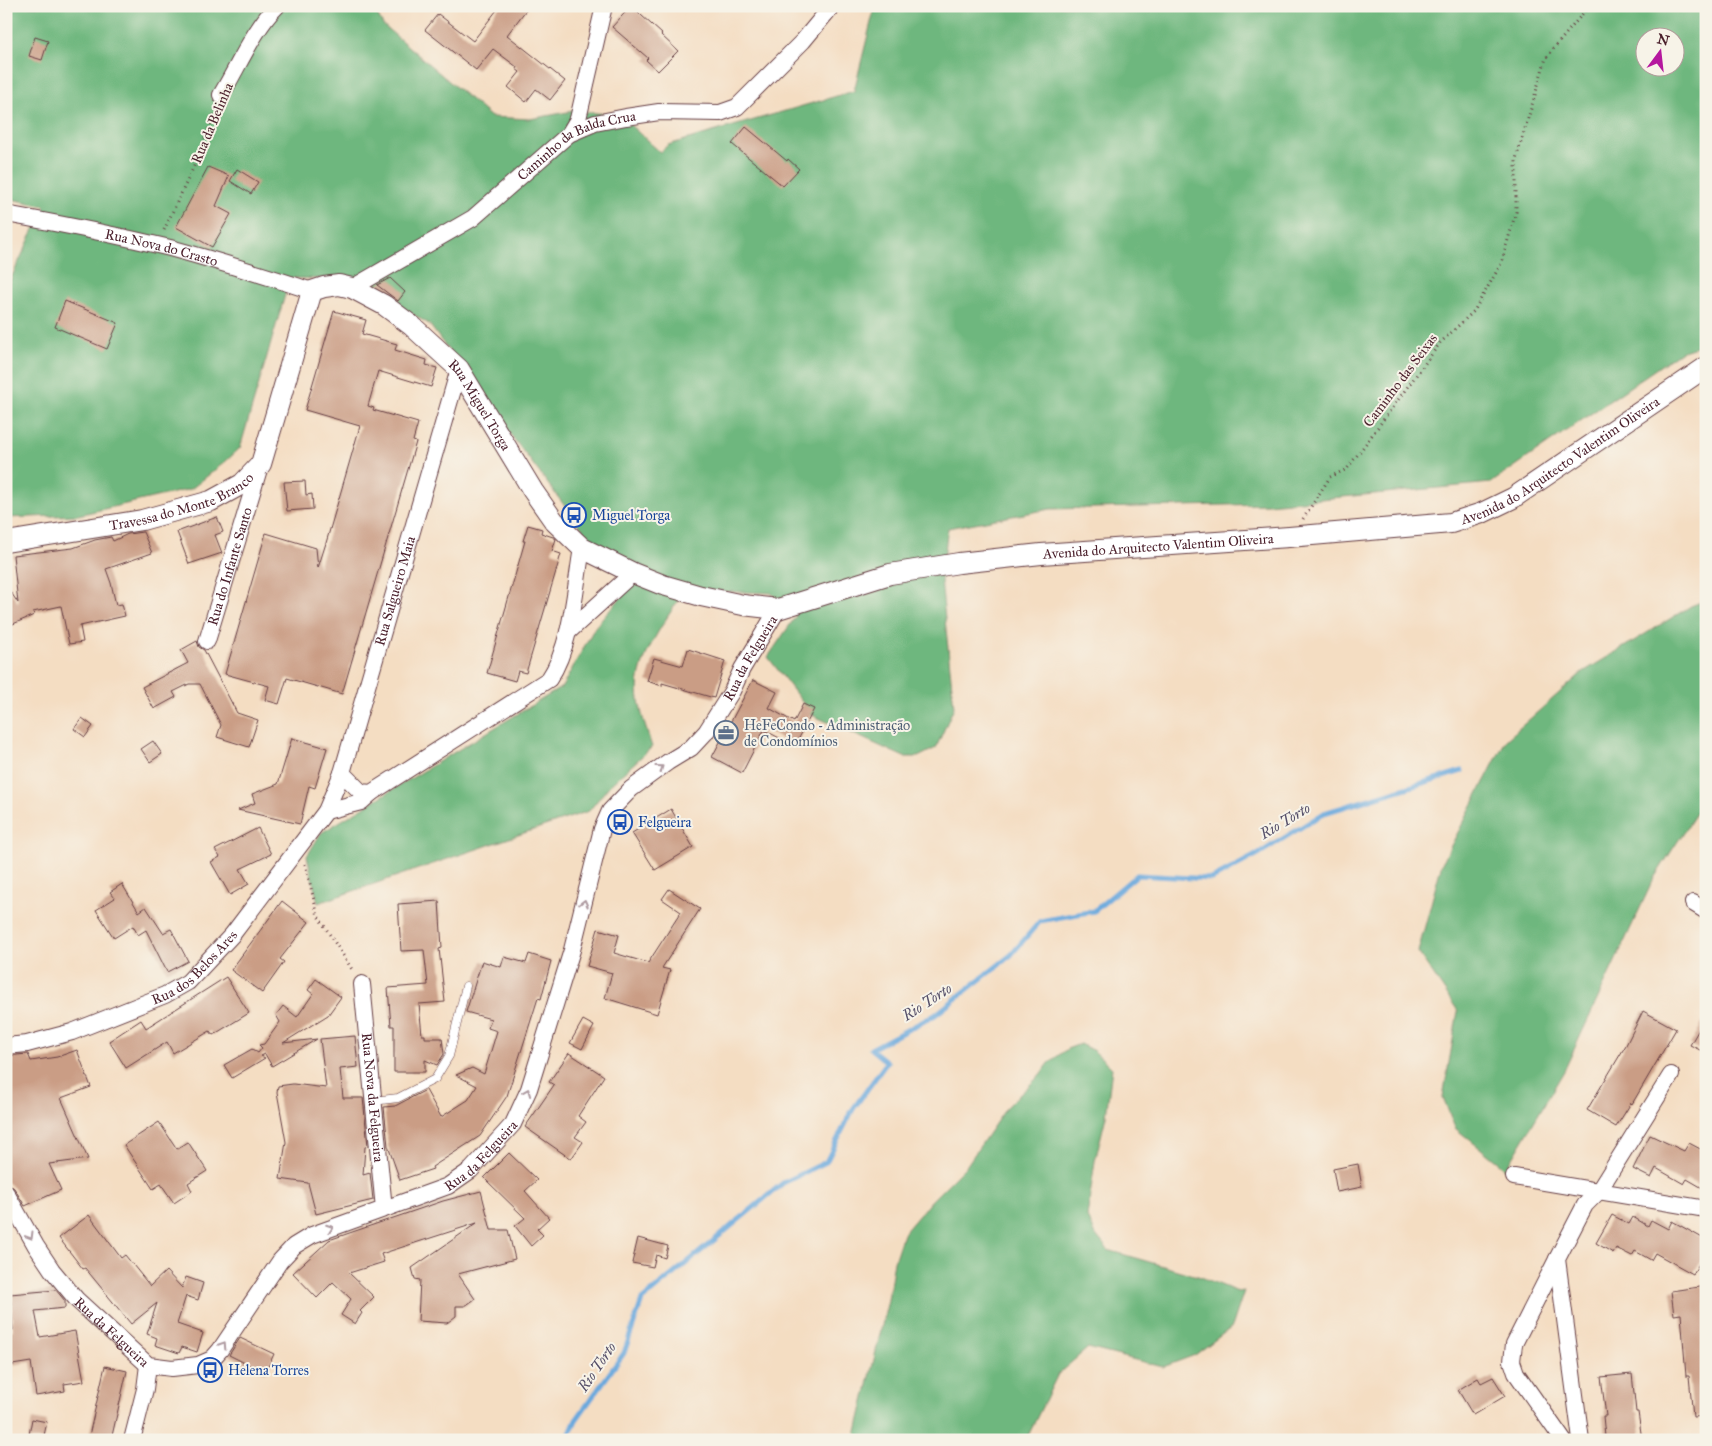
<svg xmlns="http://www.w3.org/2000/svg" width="1712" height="1446" font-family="'IM FELL Great Primer',serif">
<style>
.forest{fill:#6eb77e;stroke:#5c6b54;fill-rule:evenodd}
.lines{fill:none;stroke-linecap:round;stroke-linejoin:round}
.stream{stroke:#6aa9dd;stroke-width:5}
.building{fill:#ca9d85}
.service-casing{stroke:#643c42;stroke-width:9}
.minor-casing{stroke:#643c42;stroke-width:18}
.tertiary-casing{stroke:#643c42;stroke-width:22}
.path{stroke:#643c42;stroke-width:3;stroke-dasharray:1 4;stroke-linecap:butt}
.service{stroke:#fff;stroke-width:8}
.minor{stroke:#fff;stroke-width:16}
.tertiary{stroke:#fff;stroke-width:20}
.oneway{stroke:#ae9aa0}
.labels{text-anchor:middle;stroke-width:4;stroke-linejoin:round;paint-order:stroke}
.street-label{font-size:14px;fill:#4a1f2b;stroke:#f7f3e8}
.transit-label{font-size:14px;fill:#164399;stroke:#f7f3e8;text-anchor:start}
.service-label{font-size:14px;fill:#4e5e75;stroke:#f7f3e8;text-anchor:start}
.water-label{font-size:15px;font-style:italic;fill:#554f69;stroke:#f7f3e8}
</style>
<rect width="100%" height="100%" fill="#f7f3e8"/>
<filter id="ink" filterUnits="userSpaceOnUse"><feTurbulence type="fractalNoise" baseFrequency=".02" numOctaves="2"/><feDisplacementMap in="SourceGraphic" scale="10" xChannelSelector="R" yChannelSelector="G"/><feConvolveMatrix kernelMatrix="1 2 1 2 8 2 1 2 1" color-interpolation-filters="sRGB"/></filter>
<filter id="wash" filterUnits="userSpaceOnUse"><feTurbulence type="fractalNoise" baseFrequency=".0096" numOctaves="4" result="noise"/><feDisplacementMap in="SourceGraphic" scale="20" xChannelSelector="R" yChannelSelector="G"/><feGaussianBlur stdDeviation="1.12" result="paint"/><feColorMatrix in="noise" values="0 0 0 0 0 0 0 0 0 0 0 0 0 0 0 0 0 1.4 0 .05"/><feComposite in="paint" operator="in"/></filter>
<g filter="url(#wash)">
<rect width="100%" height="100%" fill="#f4ddc2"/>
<path class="forest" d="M6 6H372L383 25 491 117 530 119 573 111 619 115 660 152 668 145 854 91 875 6H1706V344L1680 352 1491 483 1268 504 1050 509 948 528 941 580 954 707 936 748 918 757H904L812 715 768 657 796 616 771 593 685 590C669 615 643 650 639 679 635 699 646 728 652 747L609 786 589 811 318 903 307 856 321 833 562 687 595 627 624 594 630 563 596 547 507 430 429 324 374 291 326 279 290 278 240 448 225 462 191 489 78 515 6 518V289L45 206 6 198ZM1644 38H1674V68H1644Z
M1706 600V798L1654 878 1564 1071 1506 1169 1455 1128 1443 1097 1458 1011 1418 952 1442 863 1506 740 1583 672 1691 606Z
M1080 1044 1094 1051 1112 1068 1106 1116 1095 1161 1087 1217 1096 1235 1108 1250 1201 1277 1238 1292 1244 1291 1232 1327 1195 1355 1163 1367 1088 1348 1058 1374 1026 1440H855L888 1300 894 1261 903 1234 932 1200 967 1165 1006 1108 1037 1078 1051 1061 1067 1049Z"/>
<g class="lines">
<path class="stream" d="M567 1440 576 1420 624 1353 642 1300 783 1183 826 1162 853 1109 887 1062 871 1049 935 1015 1011 955 1040 921 1094 911 1137 875 1212 879 1260 853 1324 813 1462 771"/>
</g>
<g id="blocks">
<path class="building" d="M500 6H529L507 35 565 81 550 100 536 89 526 102 508 87 520 72 516 69 517 67 493 49 476 70 425 30 438 14 473 41Z
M631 6 662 34 661 35 678 51 658 71 646 60 648 58 612 27Z
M35 37 48 41 42 60 29 56Z
M746 127 787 161 788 159 799 169 783 186 732 144Z
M208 167 229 176 216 206 231 214 212 247 176 227Z
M237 169 258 182 251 194 230 181Z
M390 278 405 292 398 301 377 285Z
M65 301 118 323 107 349 55 327Z
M334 311 366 320 362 334 397 344 395 350 427 360 426 365 437 368 431 387 378 371 368 406 374 408 373 410 418 423 413 441 416 442 342 694 287 678 279 704 265 700 269 686 225 674 266 533 316 548 318 568 326 543 360 426 305 410Z
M305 481 306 495 312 494 313 509 287 511 284 482Z
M217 517 223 532 215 535 222 553 189 564 177 532Z
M528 525 542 529 541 533 553 537 556 539 552 551 561 554 526 673 518 671 515 681 487 673 525 541H523Z
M143 532 152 553 106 569 111 583 116 605 122 604 125 616 80 626 83 642 69 644 61 606 33 612 34 615 6 627V585L18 603 13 555 73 548 95 540 111 537 113 541 128 534Z
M197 641 199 647 204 650 237 713 258 720 249 747 217 737 221 725 200 684H189L173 692 176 697 154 709 142 687 188 663 181 650Z
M688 649 725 661 714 698 662 683V686L647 681 654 658 683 666Z
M753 680 777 692 769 708 794 722 803 704 814 709 795 746 764 730 742 773 712 757Z
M82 718 93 726 85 737 74 729Z
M292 738 327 748 315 788 309 786 300 824 238 810 255 803 252 794 278 784Z
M153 741 162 754 150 762 141 749Z
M671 809 693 847 655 870 632 833Z
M258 828 271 854 240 869 249 884 230 895 211 862 220 857 215 850Z
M122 884 139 912 146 907 163 933 171 929 188 961 167 972 146 930 138 935 133 926 114 938 96 910 115 898 110 892Z
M669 889 700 909 662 968 670 970 657 1014 605 998 612 973 587 966 598 929 619 935 614 953 648 963 681 912 662 899Z
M282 901 309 922 280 959 284 962 262 993 231 970Z
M439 901 442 948 439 949 445 1002 419 1004 422 1035H425V1038H442L444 1054 437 1065 425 1060V1072H394V1026H391L388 988 428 985 424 950 401 951 398 904Z
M529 954 551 961 541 999 538 998 507 1096 480 1136 432 1167 433 1169 400 1180 388 1146 384 1107 395 1106 426 1090 441 1117 468 1100 477 1086 456 1075 472 1068 484 1074 497 1031 488 1028 491 1019 466 1012 482 961 501 967 504 957 526 963Z
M226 977 249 1013 213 1035 210 1031 173 1053 167 1042 126 1068 109 1041 141 1020 146 1028Z
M316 979 341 997 328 1015 283 1043 317 1039 272 1066 265 1054 261 1056 265 1058 232 1078 224 1065 252 1049 258 1053 262 1048 259 1045 264 1044 280 1022 276 1015 283 1006 297 1017 313 994 308 990Z
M1643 1011 1676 1029 1632 1104 1631 1103 1616 1127 1587 1110 1626 1045Z
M1706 1017V1053L1690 1045Z
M583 1020 594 1026 582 1049 570 1043Z
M355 1036 358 1067 340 1069 343 1098H363L368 1146 365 1147 363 1175 370 1173 373 1200 316 1214 308 1183 280 1179 286 1142 277 1092 278 1086 293 1084 326 1088 320 1039Z
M77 1050 91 1087 61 1098 88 1159 49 1164 61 1190 25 1206 14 1188 6 1182V1056L28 1054 31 1061 57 1057Z
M569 1053 604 1076 578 1116 586 1122 575 1137 583 1142 571 1159 525 1127 554 1085 549 1082Z
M159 1122 177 1149 188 1142 207 1171 188 1183 192 1191 174 1203 161 1184 153 1189 124 1145Z
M1650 1135 1684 1151 1689 1143 1706 1152V1190L1687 1179 1684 1184 1656 1168 1651 1178 1633 1169Z
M509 1153 537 1180 525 1191 549 1218 537 1229 543 1235 531 1246 515 1226 525 1218 484 1178Z
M1358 1164 1362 1187 1337 1192 1333 1169Z
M481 1191 491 1230H508L515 1259 458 1274 475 1299 465 1306H456V1316L447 1323 418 1321 420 1280 415 1279 412 1268 477 1223 381 1254 384 1262 349 1273 374 1297 360 1311 362 1313 355 1324 341 1315 351 1299 333 1282 317 1298 293 1273 329 1240 443 1201Z
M89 1215 121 1258 125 1255 150 1286 166 1271 182 1288 186 1277 203 1283 198 1300 186 1296 177 1324 203 1333 197 1352 182 1347 179 1353 155 1345 157 1338 147 1334 157 1303 131 1324 85 1268 83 1269 59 1238Z
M1612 1215 1629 1224 1633 1217 1648 1226 1651 1220 1668 1229 1672 1221 1706 1240V1252L1693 1274 1655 1253 1651 1260 1635 1251 1632 1256 1616 1248 1613 1253 1596 1243Z
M638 1238 668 1246 665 1258 656 1255 653 1267 632 1263Z
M1706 1286V1416L1693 1417 1689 1376H1686L1681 1314 1674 1315 1671 1291Z
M56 1290 65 1301V1308L35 1311 40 1337 75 1331 84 1381 64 1384 65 1391 36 1396 31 1362 6 1366V1331L13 1330 10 1294Z
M240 1338 274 1354 265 1373 229 1355Z
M105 1366 127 1371 111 1440H88Z
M1632 1374 1636 1412H1638L1642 1440H1610V1436L1605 1437 1603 1416H1606L1601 1377Z
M1493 1377 1505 1396 1473 1415 1458 1390 1478 1378 1481 1383Z
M32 1419 47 1422 43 1440H28Z"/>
</g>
</g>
<g filter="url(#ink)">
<use href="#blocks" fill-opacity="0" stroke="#643c42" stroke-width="1"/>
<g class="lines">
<defs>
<path id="service" d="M373 1101 398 1098 435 1079 449 1056 466 986"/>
<g id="minor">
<path d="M221 95C237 69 255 27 277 6"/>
<path d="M569 134 578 119 604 6"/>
<path id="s1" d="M6 214C61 224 116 235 170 248 218 261 266 276 312 291"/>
<path id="s2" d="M352 288 473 218 569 134 595 123 626 117 659 112 720 113 737 107 803 41 832 6"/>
<path d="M568 632 633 573"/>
<path id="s3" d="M207 641 260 466"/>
<path d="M342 773 361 792 371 793 549 679C572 645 575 588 582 548"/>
<path d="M326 811 361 802 371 793"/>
<path d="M1693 903 1706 911"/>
<path id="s4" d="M362 984 384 1209"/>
<path id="s5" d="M6 1046 27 1044 72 1032 165 995 188 982 232 935 326 811 342 773 459 369"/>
<path d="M1514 1177 1706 1209"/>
<path id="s6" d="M6 1193 36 1246 52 1270 77 1300 148 1365 172 1368 198 1365 212 1359 220 1350 280 1261 294 1246 312 1235 448 1186 471 1170 513 1124 529 1089 572 950 602 829 610 811 631 789 668 762 691 748 706 732 732 691 742 669 778 609"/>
<path d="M1557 1259 1514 1344 1512 1361 1516 1373 1563 1440"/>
<path d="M132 1440 145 1389 148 1365"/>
<path d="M1581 1440 1557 1259 1585 1205 1598 1192 1671 1075"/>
</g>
<g id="tertiary">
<path id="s7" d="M6 542 142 520 211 501 242 484 261 464 312 291 324 287 339 285 352 288 384 305 412 326 459 369 533 491 554 521 582 548 633 573 663 585 701 596 743 605 778 609 890 574 959 563 1041 554 1289 537 1451 523 1482 513 1513 498 1706 367"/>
</g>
</defs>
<use href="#service" class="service-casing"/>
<use href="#minor" class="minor-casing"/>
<use href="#tertiary" class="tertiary-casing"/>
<path class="path" d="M164 230 196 162 216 110
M1303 519 1330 477 1347 469 1440 343 1474 311 1501 264 1516 212V159L1546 58 1589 6
M305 864 318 916 353 971"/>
<use href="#service" class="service"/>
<use href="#minor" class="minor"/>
<use href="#tertiary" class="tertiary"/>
</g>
<defs><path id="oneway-chevron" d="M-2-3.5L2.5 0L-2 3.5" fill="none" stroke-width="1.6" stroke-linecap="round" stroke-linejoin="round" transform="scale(1.25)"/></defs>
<g class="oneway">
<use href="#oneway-chevron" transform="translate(660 768) rotate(-36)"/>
<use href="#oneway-chevron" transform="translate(584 903) rotate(-76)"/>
<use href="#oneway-chevron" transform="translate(527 1092) rotate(-68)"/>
<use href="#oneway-chevron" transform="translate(330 1228) rotate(-20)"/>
<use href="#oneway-chevron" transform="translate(30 1236) rotate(59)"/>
<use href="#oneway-chevron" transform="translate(223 1345) rotate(-57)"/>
</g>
</g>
<defs>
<symbol id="bus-ring" viewBox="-11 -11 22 22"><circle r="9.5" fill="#f7f3e8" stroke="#1a4fb4" stroke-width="1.5"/><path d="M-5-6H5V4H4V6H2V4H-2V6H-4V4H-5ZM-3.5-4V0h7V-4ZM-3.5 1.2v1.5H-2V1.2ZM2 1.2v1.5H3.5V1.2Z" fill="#1a4fb4"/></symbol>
<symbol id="office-ring" viewBox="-11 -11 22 22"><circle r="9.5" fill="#f7f3e8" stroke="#5c6f8a" stroke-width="1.5"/><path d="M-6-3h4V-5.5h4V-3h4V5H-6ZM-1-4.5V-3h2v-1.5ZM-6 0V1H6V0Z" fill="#5c6f8a"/></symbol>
</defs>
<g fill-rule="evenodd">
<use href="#bus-ring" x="560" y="501" width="28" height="28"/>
<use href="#office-ring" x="712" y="719" width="28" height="28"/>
<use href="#bus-ring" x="606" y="808" width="28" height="28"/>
<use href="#bus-ring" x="196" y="1356" width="28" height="28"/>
</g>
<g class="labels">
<g class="street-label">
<text transform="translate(212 123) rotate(-67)" y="5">Rua da Belinha</text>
<text dy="5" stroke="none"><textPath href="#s2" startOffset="269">Caminho da Balda Crua</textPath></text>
<text dy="5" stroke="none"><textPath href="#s1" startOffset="159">Rua Nova do Crasto</textPath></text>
<text transform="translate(1400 380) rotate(-53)" y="5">Caminho das Seixas</text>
<text dy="5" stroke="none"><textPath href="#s7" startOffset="670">Rua Miguel Torga</textPath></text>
<text dy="5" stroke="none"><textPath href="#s7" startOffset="1861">Avenida do Arquitecto Valentim Oliveira</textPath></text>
<text dy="5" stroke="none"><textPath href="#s7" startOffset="181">Travessa do Monte Branco</textPath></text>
<text dy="5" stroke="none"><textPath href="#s7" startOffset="1441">Avenida do Arquitecto Valentim Oliveira</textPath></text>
<text dy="5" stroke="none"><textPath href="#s3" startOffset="78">Rua do Infante Santo</textPath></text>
<text dy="5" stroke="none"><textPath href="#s5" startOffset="645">Rua Salgueiro Maia</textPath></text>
<text dy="5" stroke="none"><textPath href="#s6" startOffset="1226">Rua da Felgueira</textPath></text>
<text dy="5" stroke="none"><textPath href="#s5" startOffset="208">Rua dos Belos Ares</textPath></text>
<text dy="5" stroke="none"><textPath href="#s4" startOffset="114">Rua Nova da Felgueira</textPath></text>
<text dy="5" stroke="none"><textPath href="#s6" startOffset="641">Rua da Felgueira</textPath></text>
<text dy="5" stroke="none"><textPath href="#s6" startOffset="176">Rua da Felgueira</textPath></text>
</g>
<g class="transit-label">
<text x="592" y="520">Miguel Torga</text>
<text x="638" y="827">Felgueira</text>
<text x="228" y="1375">Helena Torres</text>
</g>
<g class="service-label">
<text x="744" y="730">HeFeCondo - Administração<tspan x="744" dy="16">de Condomínios</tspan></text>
</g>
<g class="water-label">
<text transform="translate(1285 821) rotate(-31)" y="5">Rio Torto</text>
<text transform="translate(927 1002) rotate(-33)" y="5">Rio Torto</text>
<text transform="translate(597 1367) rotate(-56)" y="5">Rio Torto</text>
</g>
</g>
<rect width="1712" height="1446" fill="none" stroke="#f7f3e8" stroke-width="25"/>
<g transform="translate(1660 52) rotate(15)"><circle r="24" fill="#f7f3e8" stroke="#b29e9c"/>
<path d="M0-4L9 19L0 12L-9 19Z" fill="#b5179e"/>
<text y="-8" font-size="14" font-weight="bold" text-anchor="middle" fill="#4a1f2b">N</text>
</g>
</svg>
